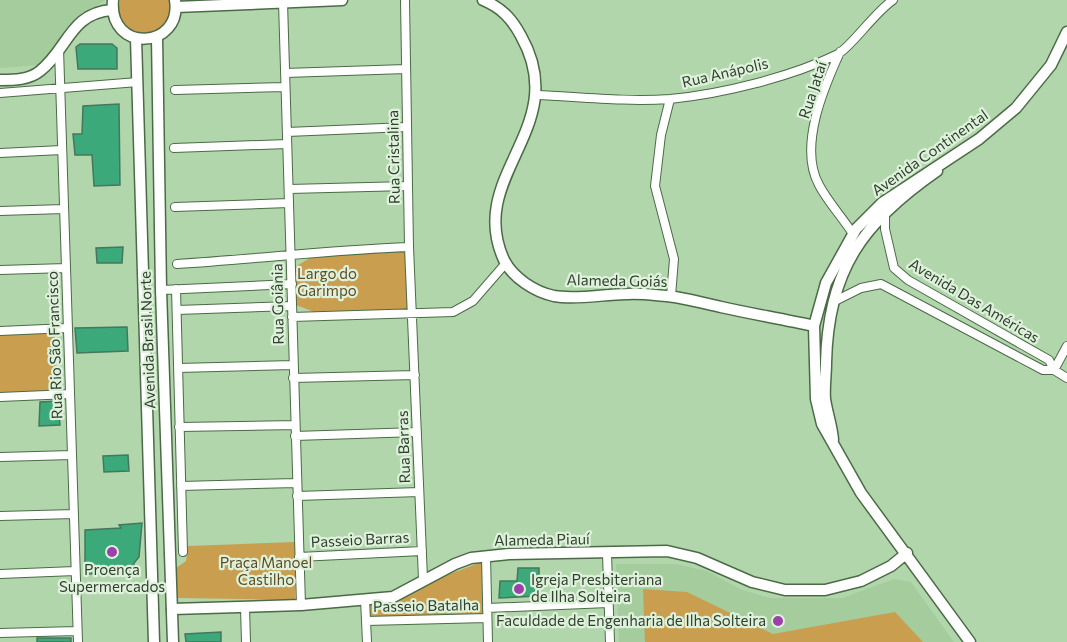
<svg xmlns="http://www.w3.org/2000/svg" width="1067" height="642" font-family="Commissioner,sans-serif">
<style>
.built{fill:#a4cc9d}
.green{fill:#c99e4e}
.building{fill:#3ca97a;stroke:#44775e;stroke-width:1.5}
.lines{fill:none;stroke-linecap:round;stroke-linejoin:round}
.minor-casing{stroke:#4b6b46;stroke-width:10}
.tertiary-casing{stroke:#4b6b46;stroke-width:13}
.secondary-casing{stroke:#4b6b46;stroke-width:13}
.minor{stroke:#fff;stroke-width:8}
.tertiary{stroke:#fff;stroke-width:10}
.secondary{stroke:#fff;stroke-width:10}
.poi-dot{fill:#9c41ac;stroke:#def1db;stroke-width:2}
.labels{text-anchor:middle;stroke-width:4.5;stroke-linejoin:round;paint-order:stroke}
.street-label{font-size:15px;fill:#31402f;stroke:#def1db}
.park-label{font-size:15px;fill:#5f4b25;stroke:#def1db}
.poi-label{font-size:15px;fill:#31402f;stroke:#def1db}
</style>
<rect width="100%" height="100%" fill="#b2d6ac"/>
<path class="built" d="M0 0H105L72 24 39 65 0 68Z
M616 564H676L707 571 740 589 770 598H842L894 579 911 582 954 642H619Z"/>
<path class="green" d="M120 0H169C177 45 110 42 120 0Z
M407 251 408 310 317 313 296 305 295 267 318 253Z
M55 331 56 388 47 393 0 395V333Z
M295 542V600L177 598 176 568 186 561 188 546Z
M482 562 483 615 370 619 369 605 397 602 436 579Z
M643 589 687 592 773 634 895 612 923 642H645Z"/>
<path class="building" d="M80 44H112L117 48V69H78L76 47Z
M119 104 120 185 94 186 92 155H75L73 134H82L83 106Z
M123 247 122 263H97L96 248Z
M127 327 128 351 77 353 75 328Z
M58 401 60 425 39 426 40 402Z
M128 455 129 471 104 472 103 456Z
M142 523 139 557 134 563 135 573 85 574V530L121 528 119 525Z
M518 568H539V596L499 598 500 581H517Z
M221 632V642H186L185 634Z
M37 638H71V642H37Z"/>
<g class="lines">
<defs>
<path id="minor" d="M405 0 409 247 423 579
M283 2 301 605
M59 49 78 642
M840 52C824 87 798 147 819 185 828 202 842 217 853 234
M285 73 406 69
M175 90 285 87
M0 93 138 82
M537 95C581 97 626 102 670 99 722 94 791 77 838 54 852 46 874 13 893 0
M670 99 661 135 655 186 674 259 671 296
M287 132 407 127
M174 148 287 144
M0 153 62 150
M289 189 408 186
M175 207 289 203
M0 211 64 209
M177 264C255 259 331 250 409 247
M0 270 66 268
M176 289 183 552
M161 290 292 284
M833 302 861 288 881 284 1043 370H1054L1049 360 908 280 894 268 885 229V213
M177 310 292 306
M292 317 453 312 473 301 506 263
M0 331 68 328
M1067 346 1054 370 1067 378
M178 368 293 365
M293 378 415 375
M0 397 70 394
M179 427 295 425
M295 436 417 432
M0 457 72 455
M181 486 297 483
M297 496 419 492
M0 516 74 514
M607 554 610 642
M486 556 488 642
M299 557 422 551
M0 574 75 571
M365 599 367 642
M245 607 246 642
M487 608 608 603
M366 621 487 618
M0 633 77 631"/>
<path id="tertiary" d="M483 0C502 8 512 19 521 36 573 128 465 175 504 260 513 278 535 292 554 296 577 300 604 294 627 294 640 293 654 295 667 296 685 298 703 303 721 307 752 314 783 319 814 326
M176 7 342 0
M0 80C14 80 29 80 40 71 68 49 70 13 112 10
M833 440C832 426 827 413 825 399 824 388 826 375 826 363 828 270 862 223 937 171
M172 609 301 605 393 597 455 564 471 558 509 554 667 551 697 558 752 582 785 590H825L861 581 891 566 907 553
M970 642 861 493 822 424 816 399 814 326 826 283 856 229 882 203 979 139 1016 108 1051 65 1067 32"/>
<path id="secondary" d="M113 0C108 54 183 49 175 0
M157 37 161 290 173 642
M136 38 154 642"/>
</defs>
<use href="#minor" class="minor-casing"/>
<use href="#tertiary" class="tertiary-casing"/>
<use href="#secondary" class="secondary-casing"/>
<use href="#minor" class="minor"/>
<use href="#tertiary" class="tertiary"/>
<use href="#secondary" class="secondary"/>
</g>
<g class="poi-dot">
<circle cx="112" cy="552" r="6"/>
<circle cx="519" cy="589" r="6"/>
<circle cx="778" cy="621" r="6"/>
</g>
<g class="labels">
<g class="street-label">
<text transform="translate(725 73) rotate(-13)" y="5">Rua Anápolis</text>
<text transform="translate(813 90) rotate(-72)" y="5">Rua Jataí</text>
<text transform="translate(930 153) rotate(-35)" y="5">Avenida Continental</text>
<text transform="translate(394 157) rotate(-91)" y="5">Rua Cristalina</text>
<text transform="translate(617 281) rotate(1)" y="5">Alameda Goiás</text>
<text transform="translate(974 301) rotate(31)" y="5">Avenida Das Américas</text>
<text transform="translate(278 304) rotate(-91)" y="5">Rua Goiânia</text>
<text transform="translate(148 340) rotate(-92)" y="5">Avenida Brasil Norte</text>
<text transform="translate(55 345) rotate(-92)" y="5">Rua Rio São Francisco</text>
<text transform="translate(404 447) rotate(-92)" y="5">Rua Barras</text>
<text transform="translate(360 540) rotate(-3)" y="5">Passeio Barras</text>
<text transform="translate(542 540) rotate(-1)" y="5">Alameda Piauí</text>
<text transform="translate(426 606) rotate(-1)" y="5">Passeio Batalha</text>
</g>
<g class="park-label">
<text x="327" y="279">Largo do<tspan x="327" dy="17">Garimpo</tspan></text>
<text x="266" y="568">Praça Manoel<tspan x="266" dy="17">Castilho</tspan></text>
</g>
<g class="poi-label">
<text x="112" y="575">Proença<tspan x="112" dy="17">Supermercados</tspan></text>
<text x="531" y="585" text-anchor="start">Igreja Presbiteriana<tspan x="531" dy="17">de Ilha Solteira</tspan></text>
<text x="766" y="626" text-anchor="end">Faculdade de Engenharia de Ilha Solteira</text>
</g>
</g>
</svg>
